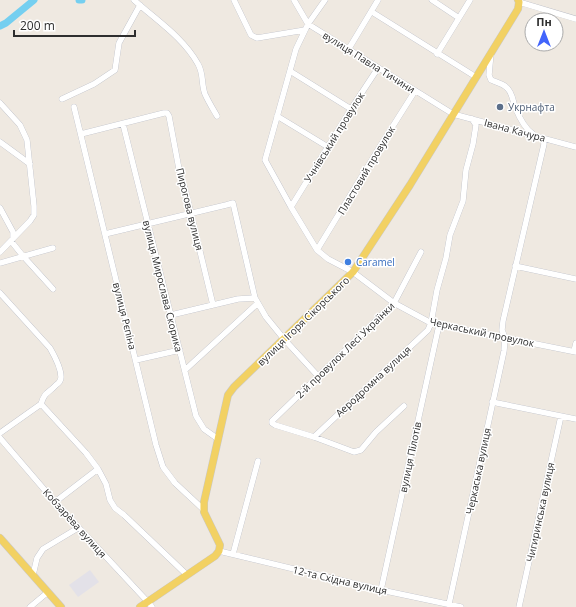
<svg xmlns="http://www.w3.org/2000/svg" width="576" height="607" font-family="'Open Sans',sans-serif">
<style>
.industrial{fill:#e3e1e8}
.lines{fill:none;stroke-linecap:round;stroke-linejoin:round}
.river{stroke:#75cff0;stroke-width:7}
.minor-casing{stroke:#b4b7c1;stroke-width:6}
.major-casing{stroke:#c9c9c9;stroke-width:8}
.minor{stroke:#fff;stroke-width:5.5}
.major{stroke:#f2d163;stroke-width:7}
.service-dot{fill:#5c6f8a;stroke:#fff;stroke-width:1.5}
.shop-dot{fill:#3f7fe0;stroke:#fff;stroke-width:1.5}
.labels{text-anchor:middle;stroke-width:3;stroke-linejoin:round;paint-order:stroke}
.street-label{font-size:10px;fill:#2e2e2e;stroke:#fff}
.service-label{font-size:10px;fill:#4e5e75;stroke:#fff;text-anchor:start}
.shop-label{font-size:10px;fill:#366cbe;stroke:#fff;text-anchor:start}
</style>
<rect width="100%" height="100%" fill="#efe9e1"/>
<path class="industrial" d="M90 570 99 582 78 597 69 585Z"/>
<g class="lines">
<path class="river" d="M79 0H82
M0 26 6 23 34 0"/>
<defs>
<path id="minor" d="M134 0C156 20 183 37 198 64 204 74 201 84 205 94 208 101 213 109 217 116
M234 0 251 35 257 38 305 30
M294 0 308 24 453 114 576 147
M325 0 308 24 296 49 265 160 291 207 317 250 328 259 353 272 394 303 431 323 576 352
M432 0 459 18
M519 2 576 19
M372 12 476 77
M348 50 378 0
M491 53 489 75 491 80C496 82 503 84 506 87 512 91 513 101 515 107 519 117 524 128 533 134
M437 54 470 0
M290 71 351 109
M62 99 94 84 115 70 119 43 140 5
M0 103 20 125 27 140 34 206V215L30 221 0 252
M74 107 156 445 163 467 175 483 204 510
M277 116 328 147
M123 124 196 416 204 429 218 439
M81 134 164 113H167L169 116 179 169 185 189 213 305
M0 142 30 164
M291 207 351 109 378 68
M0 208 13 232V238
M105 234 226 205 233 203 255 298 266 317 284 339 318 376
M11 241 23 256 53 289
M317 250 379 148 415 91
M0 263 53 248
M515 266 576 279
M0 293 50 348C54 355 61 369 61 377 61 381 59 383 56 385 48 394 45 391 41 404
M171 315 238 299 255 298
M574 351 576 343
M136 360 180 350
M185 370 258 303
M492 402 576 419
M41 404 86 453 98 469 106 484 110 500 115 508 124 515 187 575
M404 406 376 432 361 450 354 452 314 437 275 425 272 423V421L394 303 421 252
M0 433 41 404
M314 437 428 330 431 323 437 290 446 258 450 235 463 201 466 170 473 144 476 125 472 119
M0 438 55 502 148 602 152 607
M55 502 98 469
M219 551 381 590 461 607
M233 554 258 461
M33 575 37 558 43 549 78 528
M381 590 439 325
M449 604 504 351 505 338 502 330 503 321 544 144 543 138
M30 607 48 592
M519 607 561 416"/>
<path id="major" d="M0 538 61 607
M140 607 215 556 219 551 220 545 204 512V502L228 395 234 387 353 272 410 185 518 9 519 2 518 0"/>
</defs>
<use href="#minor" class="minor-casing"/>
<use href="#major" class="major-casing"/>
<use href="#minor" class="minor"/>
<use href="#major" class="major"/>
</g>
<circle class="service-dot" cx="500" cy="107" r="4"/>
<circle class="shop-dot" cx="348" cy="262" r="4"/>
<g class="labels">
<g class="street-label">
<text transform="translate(369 62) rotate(32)" y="4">вулиця Павла Тичини</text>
<text transform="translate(515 130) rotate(15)" y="4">Івана Качура</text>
<text transform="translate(334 137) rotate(-58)" y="4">Учнівський провулок</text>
<text transform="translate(366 170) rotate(-59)" y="4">Пластовий провулок</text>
<text transform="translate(190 209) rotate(76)" y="4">Пирогова вулиця</text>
<text transform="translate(163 286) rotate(76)" y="4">вулиця Мирослава Скорика</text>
<text transform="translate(125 316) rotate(76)" y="4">вулиця Рєпіна</text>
<text transform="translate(303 321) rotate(-44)" y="4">вулиця Ігоря Сікорського</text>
<text transform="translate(482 332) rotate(12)" y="4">Черкаський провулок</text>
<text transform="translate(345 350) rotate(-44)" y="4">2-й провулок Лесі Українки</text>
<text transform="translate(373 381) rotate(-43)" y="4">Аеродромна вулиця</text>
<text transform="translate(410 457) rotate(-78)" y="4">вулиця Пілотів</text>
<text transform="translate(478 471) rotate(-78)" y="4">Черкаська вулиця</text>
<text transform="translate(540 512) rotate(-78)" y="4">Чигиринська вулиця</text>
<text transform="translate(75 523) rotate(48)" y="4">Кобзарèва вулиця</text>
<text transform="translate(340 580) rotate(13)" y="4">12-та Східна вулиця</text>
</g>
<g class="service-label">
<text x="508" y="111">Укрнафта</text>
</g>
<g class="shop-label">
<text x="356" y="266">Caramel</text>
</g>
</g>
<g transform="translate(544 32)"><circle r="19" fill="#ffffff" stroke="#ababab"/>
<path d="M0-3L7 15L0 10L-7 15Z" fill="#4264fb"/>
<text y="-6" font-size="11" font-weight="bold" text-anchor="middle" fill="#2e2e2e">Пн</text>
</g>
<path d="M14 30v6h121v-6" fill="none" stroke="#2e2e2e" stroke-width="2"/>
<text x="20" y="30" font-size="12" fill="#2e2e2e" stroke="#ffffff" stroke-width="3" paint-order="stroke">200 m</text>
</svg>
